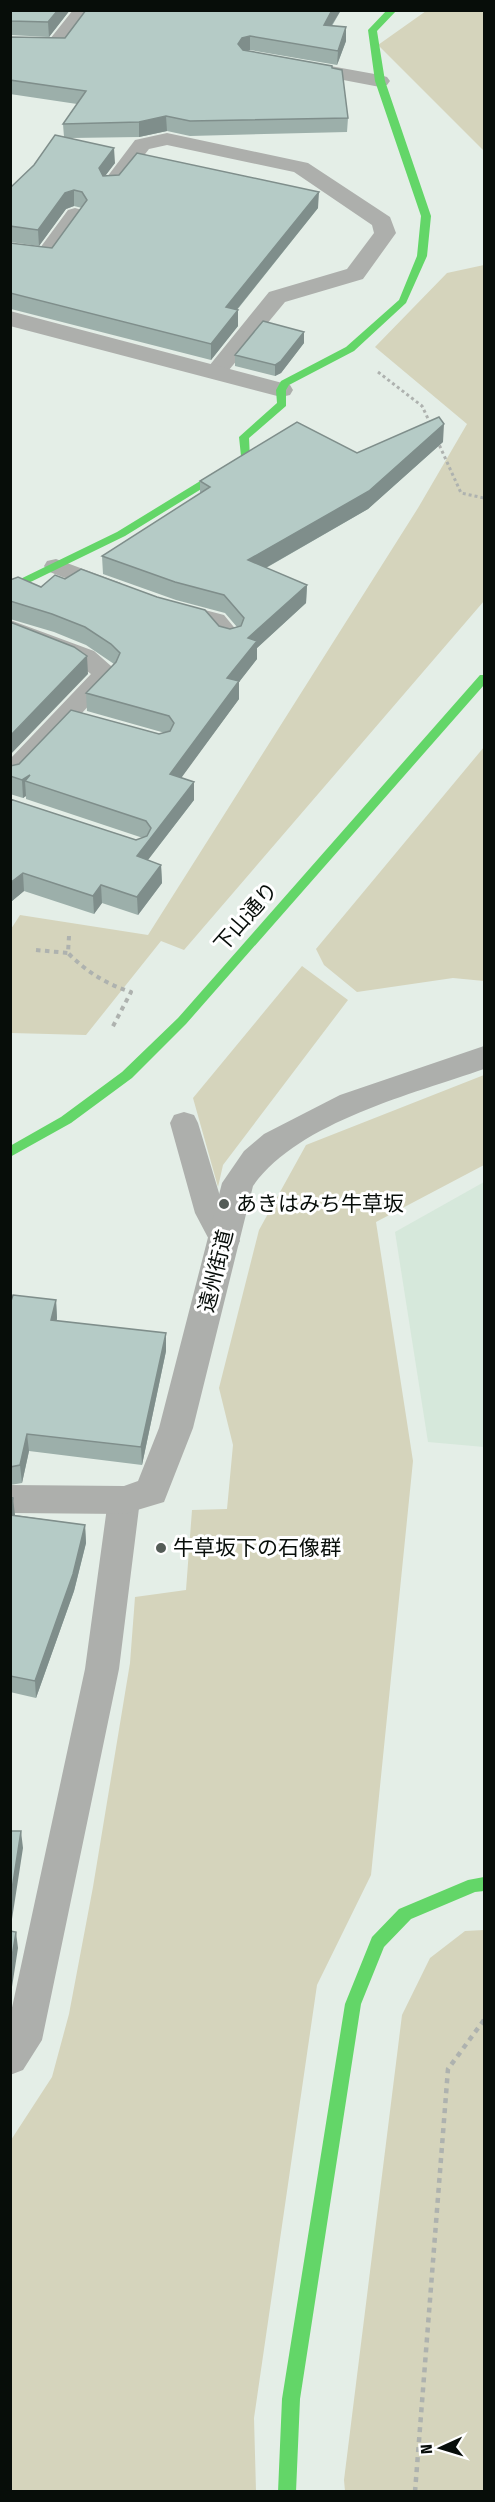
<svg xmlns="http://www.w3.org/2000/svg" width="495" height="2502" font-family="'Fira Sans Condensed','Noto Sans JP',sans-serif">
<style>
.built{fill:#d6e8db}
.green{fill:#d5d4bc}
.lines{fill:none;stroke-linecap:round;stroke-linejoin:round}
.path-far2{stroke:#aeb2af;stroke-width:3;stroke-dasharray:3 3;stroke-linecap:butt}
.path-far1{stroke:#aeb2af;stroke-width:4;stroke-dasharray:4.5 4.5;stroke-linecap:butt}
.path{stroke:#aeb2af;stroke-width:4.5;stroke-dasharray:5 5;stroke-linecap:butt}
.lane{fill:#adafac;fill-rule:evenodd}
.street{fill:#adafac;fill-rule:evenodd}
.fast{fill:#63d668;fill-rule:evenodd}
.wall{fill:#9cafaa}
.shaded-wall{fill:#7f8e8b}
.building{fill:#b5cbc6;stroke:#7f8e8b;stroke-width:1.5}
.poi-dot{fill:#545c57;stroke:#fff;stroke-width:2}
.labels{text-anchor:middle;stroke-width:6;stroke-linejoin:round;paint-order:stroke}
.street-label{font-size:21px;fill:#070d09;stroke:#fff}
.poi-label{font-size:21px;fill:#070d09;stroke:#fff;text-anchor:start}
</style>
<rect width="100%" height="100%" fill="#e4eee7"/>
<path class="built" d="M484 1182V1447L428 1442 395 1232Z"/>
<path class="green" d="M426 11H484V151L378 45Z
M484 265V601L184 950 161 941 86 1035 11 1033V929L20 915 148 935 418 508 467 424 375 347 447 273Z
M484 747V981L453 978 357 992 324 965 316 949Z
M302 966 348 1000 223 1165 218 1187 193 1098Z
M484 1075V1165L376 1222 413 1461 371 1875 317 1985 254 2418 256 2491H11V2140L52 2077 69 2014 93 1887 130 1663 135 1597 186 1590 192 1510 227 1509 233 1445 219 1388 259 1230 306 1145Z
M484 1930V2491H345L344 2480 402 2015 430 1958 465 1931Z"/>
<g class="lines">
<path class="path-far2" d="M378 372 422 406 431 425
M437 440 461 493 484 498"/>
<path class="path-far1" d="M69 936 68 953C87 972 106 984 131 992L111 1030
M36 950 68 953"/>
<path class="path" d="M415 2492 448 2069 484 2020"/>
<path class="lane" d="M303 61 380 75 387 77 390 81 387 85 380 87 296 71 293 67 296 63Z
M167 133 308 163 390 217 396 233 363 279 285 302 224 376H208L205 371 269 292 347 269 374 233 372 225 294 172 167 145 149 149 118 189H104L101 185 135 140Z
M75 208 82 210 86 214 53 261 45 262 10 256V243L40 248 68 210Z
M56 559 121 583 124 588 121 593 112 596 47 571 44 566 47 561Z
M174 602 224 615 242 637 239 643C215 649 220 631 203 625 191 621 178 619 165 615L162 610 165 605Z
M10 620 94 651 119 673 19 781 10 783V759L91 674 76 663 10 637Z
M184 1112 194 1115 198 1123 225 1213 240 1241 236 1249 225 1252 214 1249 195 1213 170 1123 174 1115Z
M124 1487 135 1491 140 1500 119 1669 42 2040 23 2070 10 2075V2017L85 1669 108 1500 113 1491Z"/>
<path class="street" d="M73 10H95L64 51 10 50V37L50 39Z
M10 311 290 385 293 390 290 395 281 397 10 326Z
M484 1046V1069C413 1094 298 1122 253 1186L193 1428 164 1502 124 1514 10 1513V1485L124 1486 138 1481 159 1428 222 1183 244 1151 264 1134 340 1095Z"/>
<path class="fast" d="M387 10H397L377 31 385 81 431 216 427 256 406 303 354 351 289 385 286 390V406L249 438 250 459 125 536 10 592V584L117 532 241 456 239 437 277 403 276 390 281 381 346 347 399 300 417 256 421 216 375 81 368 30Z
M480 675H484V685L186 1024 132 1078 71 1123 10 1157V1146L61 1117 122 1072 178 1018Z
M484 1877V1891L475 1892 411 1919 384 1947 361 2004 300 2399 296 2492H278L282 2399 345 2004 372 1937 399 1909 468 1880Z"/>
</g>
<path class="wall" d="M10 10H70L49 37 10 35Z
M86 10H341L332 26 346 41 337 65 250 50 247 51 332 66 348 118 347 132 190 136 167 131 139 137 71 138 115 163 105 176 318 208 237 310H238V326L211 360 11 309 10 243 52 248 82 208 74 206 66 209 39 246 10 242V188L64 137 63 124 77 104 10 94V37L65 38Z
M304 332V343L281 373 275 376 235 366V355Z
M443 442 368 509 266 568 307 585 306 603 257 648V659L239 682V699L181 777 194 800 148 860 161 865 162 883 138 915 102 903 94 914 24 891 12 901 10 900V799L136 840 143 838 26 799V796L23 798 10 794V766L165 733 87 711 86 693 114 664 86 645 54 632 10 619V580L41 587 65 579 219 626 230 629 237 627 225 613 176 600 103 574 102 556 200 494V481L357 453Z
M56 1300 57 1321 166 1351 142 1465 29 1451 22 1483 10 1485V1304Z
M10 1497 15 1515 85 1525 86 1543 74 1591 36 1698 10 1692Z"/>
<path class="shaded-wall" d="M58 10H70L49 37 48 22Z
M332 10H341L323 39 324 25Z
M346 27V41L337 65 338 51Z
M250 36V50L242 52 238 44 242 38Z
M166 116 167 131 139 137V122Z
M114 148 115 163 99 184V168Z
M74 190V206L66 209 39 246 38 230 65 193Z
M319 192 318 208 226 323V307Z
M238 310V326L211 360V344Z
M304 332V343L281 373 275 376V365Z
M444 424 443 442 368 509 248 578V560Z
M307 585 306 603 257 648V659L239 682V699L171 792 170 774 227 678 248 638Z
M87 656 88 674 10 755V736Z
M30 775 25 781 26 796 23 798 22 780Z
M194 782V800L137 874V856Z
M161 865 162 883 138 915 137 897Z
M23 873 24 891 12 901 11 883Z
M101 885 102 903 94 914 93 896Z
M56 1300 57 1318 53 1338 51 1320Z
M166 1333V1351L142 1465 141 1447Z
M27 1434 29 1451 22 1483 20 1465Z
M13 1498 15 1515 10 1521V1511Z
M85 1525 86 1543 74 1591 36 1698 35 1681Z
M21 1831 23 1848 10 1932V1902Z
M16 1932 18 1948 10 2000V1969Z"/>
<path class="building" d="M10 10H58L48 22 10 21Z
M86 10H332L324 25 346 27 338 51 250 36 242 38 238 44 243 50 332 66V68L342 70 348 118 190 121 166 116 139 122 63 124 86 91 10 80V37L65 38Z
M55 135 114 148 99 168 103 176 119 175 137 153 319 192 226 307 238 310 211 344 10 293V243L52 248 87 200 82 192 74 190 65 193 38 230 10 226V188L34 165Z
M263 321 304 332 281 361 275 365 235 355Z
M439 417 444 424 369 491 248 560 307 585 248 638 257 641 227 678 239 681 170 774 194 782 137 856 161 865 137 897 101 885 93 896 23 873 10 883V799L136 840 147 836 151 828 146 821 25 781 30 775 22 780 10 776V766L19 764 71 710 159 734 170 731 174 723 169 716 86 693 116 662 120 653 111 644 85 627 52 614 10 601V580L18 577 41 587 55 575 65 579 81 569 157 597 205 610 219 626 230 629 241 626 244 618 224 595 175 582 102 556 210 487 200 481 297 422 357 453Z
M10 622 74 647 87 656 10 736Z
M13 1295 56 1300 51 1320 166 1333 141 1447 27 1434 20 1465 10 1467V1304Z
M10 1497 13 1498 10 1511Z
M10 1515 85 1525 73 1574 35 1681 10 1676Z
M10 1831H21L10 1902Z
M10 1931 16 1932 10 1969Z"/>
<g class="poi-dot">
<circle cx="224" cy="1204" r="6"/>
<circle cx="161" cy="1548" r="6"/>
</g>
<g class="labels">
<g class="street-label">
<text transform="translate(246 917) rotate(-49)" y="7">下山通り</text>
<text transform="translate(216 1271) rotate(-76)" y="7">遠州街道</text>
</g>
<g class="poi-label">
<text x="236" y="1211">あきはみち牛草坂</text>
<text x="173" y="1555">牛草坂下の石像群</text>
</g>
</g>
<rect width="495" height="2502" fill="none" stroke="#070d09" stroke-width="24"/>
<g transform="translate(441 2448) rotate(266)" stroke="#ffffff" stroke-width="4.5" paint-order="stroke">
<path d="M0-4.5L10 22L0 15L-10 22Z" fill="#070d09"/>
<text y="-9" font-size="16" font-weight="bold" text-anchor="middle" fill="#070d09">N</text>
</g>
</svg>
